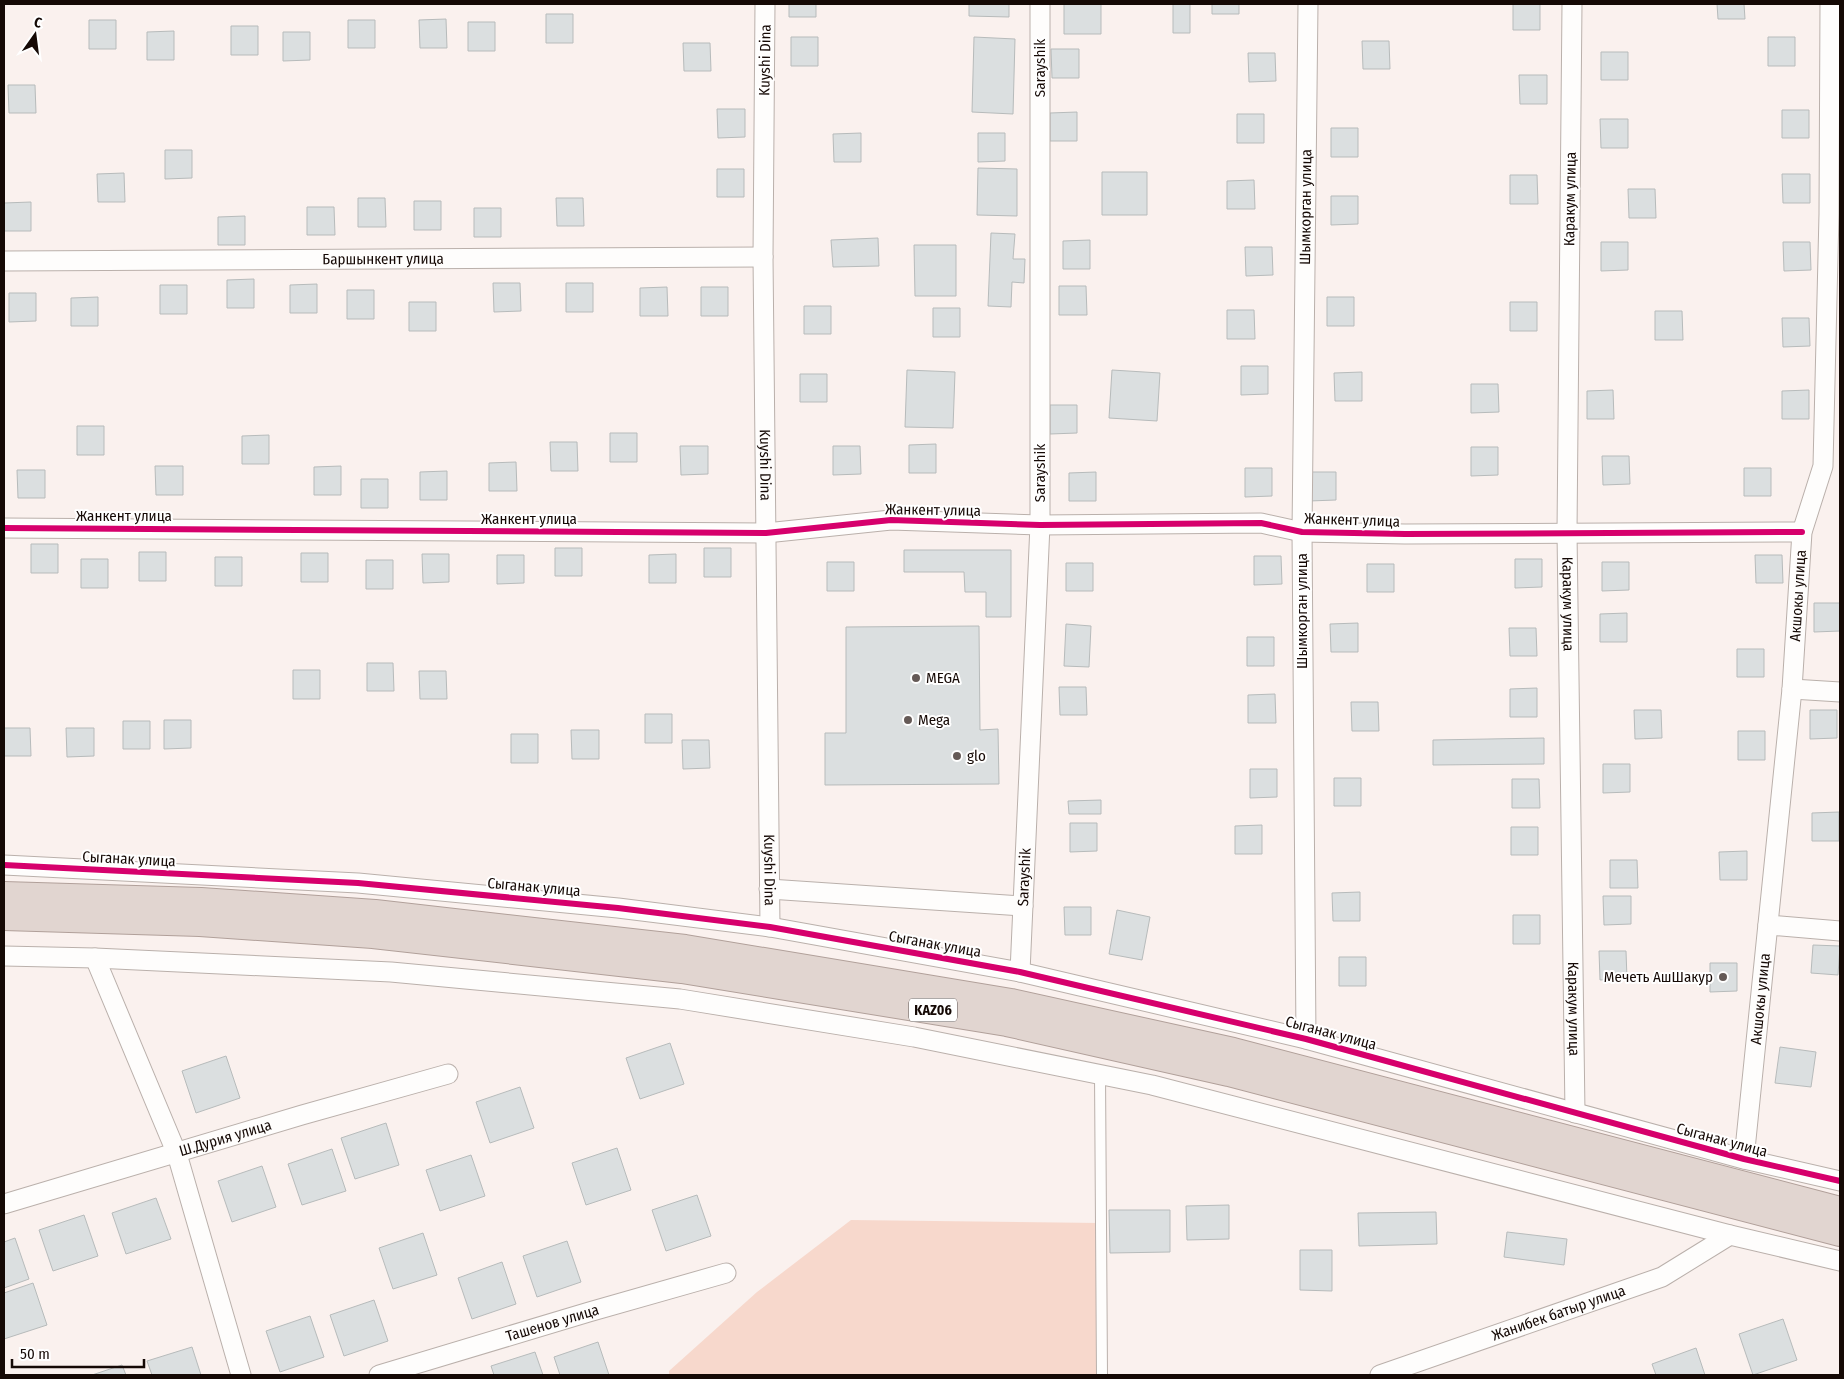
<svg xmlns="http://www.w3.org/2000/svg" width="1844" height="1379" font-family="'Fira Sans Condensed',sans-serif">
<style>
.green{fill:#f7d8cc}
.building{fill:#dbdfe0;stroke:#b7bbbb}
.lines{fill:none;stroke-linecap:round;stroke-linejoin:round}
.lane-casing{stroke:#bab0ab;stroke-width:12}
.street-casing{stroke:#bab0ab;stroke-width:21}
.highway-casing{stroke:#b1a09a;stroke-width:30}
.lane{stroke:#fefdfc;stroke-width:10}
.street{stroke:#fefdfc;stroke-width:19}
.highway{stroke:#e1d5d0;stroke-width:28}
.cycleway-casing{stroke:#fff;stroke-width:9}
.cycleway{stroke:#d6006c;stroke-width:6}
.poi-dot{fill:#655a57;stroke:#fff;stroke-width:2}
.labels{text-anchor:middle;stroke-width:4;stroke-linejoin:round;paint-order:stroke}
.shield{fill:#fff;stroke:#5b5350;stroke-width:1}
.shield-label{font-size:14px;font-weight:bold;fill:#150905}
.street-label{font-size:15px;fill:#150905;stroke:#fff}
.poi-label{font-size:15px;fill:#150905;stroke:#fff;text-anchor:start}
</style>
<rect width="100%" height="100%" fill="#faf1ee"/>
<path class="green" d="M851 1220 1101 1223 1100 1375H669V1371L757 1292Z"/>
<path class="building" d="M789 4H816V17H789Z
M969 4H1009V17L969 16Z
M1064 4H1101V34H1064Z
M1173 4H1190V33H1173Z
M1212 4H1239V14H1212Z
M1513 4H1540V30H1513Z
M1717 4H1744L1745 19H1718Z
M546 14H573V43H546Z
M446 19 447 48H420L419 20Z
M89 20H116V49H89Z
M348 20H375V48H348Z
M468 22H495V51H468Z
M231 26H258V55H231Z
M174 31V60H147V32Z
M283 32H310V60L283 61Z
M791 37H818V66H791Z
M974 37 1015 39 1013 114 972 112Z
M1768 37H1795V66H1768Z
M1362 41H1389L1390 69H1363Z
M683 43H710L711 71H684Z
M1051 49H1079V78H1052Z
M1601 52H1628V80H1601Z
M1248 53H1275L1276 81 1249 82Z
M1519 75H1547V104H1520Z
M8 85H35L36 113H9Z
M717 109H745V137L718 138Z
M1782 110H1809V138H1782Z
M1077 112V141H1050V113Z
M1237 114H1264V143H1237Z
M1600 119H1628V148H1601Z
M1331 128H1358V157H1331Z
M861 133V162H834L833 134Z
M978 133H1005V161L978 162Z
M165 150H192V178L165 179Z
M978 168 1017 169V216L977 215Z
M717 169H744V197H717Z
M1102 172H1147V215H1102Z
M124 173 125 202H98L97 174Z
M1782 174H1810V203H1783Z
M1510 175H1537L1538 204H1510Z
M1254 180 1255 209H1227V181Z
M1628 189H1655L1656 218H1629Z
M1331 196H1358V224L1331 225Z
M358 198H385L386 227H358Z
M556 198H583L584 226H557Z
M414 201H441V230H414Z
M31 202V231H4V203Z
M307 207H334L335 235H307Z
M474 208H501V237H474Z
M245 216V245H218V217Z
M991 233 1015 234 1013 259H1025L1024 283 1012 282 1011 307 988 306Z
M878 238 879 266 833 267 831 240Z
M1090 240V269H1063V241Z
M1601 242H1628V270L1601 271Z
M1783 242H1810L1811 270 1784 271Z
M914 245H956V296H915Z
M1245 247H1272L1273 275 1246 276Z
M254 279V308H227V280Z
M493 283H520L521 311 494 312Z
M566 283H593V312H566Z
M317 284V313H290V285Z
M160 285H187V314H160Z
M1059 286H1086L1087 315H1059Z
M667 287 668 316H640V288Z
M701 287H728V316H701Z
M347 290H374V319H347Z
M9 293H36V321L9 322Z
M98 297V326H71V298Z
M1327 297H1354V326H1327Z
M409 302H436V331H409Z
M1510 302H1537V331H1510Z
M804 306H831V334H804Z
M933 308H960V337H933Z
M1227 310H1254L1255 339H1227Z
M1655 311H1682L1683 340H1655Z
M1782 318H1809L1810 346 1783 347Z
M1241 366H1268V394L1241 395Z
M907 370 955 372 953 428 905 427Z
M1112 370 1160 373 1157 421 1109 418Z
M1362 372V401H1335L1334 373Z
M800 374H827V402H800Z
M1471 384H1498L1499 412 1471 413Z
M1613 390 1614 419H1587V391Z
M1809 390V419H1782V391Z
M1050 405H1077V433L1050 434Z
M77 426H104V455H77Z
M610 433H637V462H610Z
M269 435V464H242V436Z
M550 442H577L578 471H551Z
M936 444V473H909V445Z
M680 446H708V474L681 475Z
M833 446H860L861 474 833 475Z
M1471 447H1498V475L1471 476Z
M1602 456H1629L1630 484 1603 485Z
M516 462 517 491H489V463Z
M155 466H183V495H156Z
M341 466V495H314V467Z
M1245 468H1272V496L1245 497Z
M1744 468H1771V496H1744Z
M17 470H45V498H18Z
M447 471V500H420V472Z
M1096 472V501H1069V473Z
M1309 472H1336V500L1309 501Z
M361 479H388V508H361Z
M31 544H58V573H31Z
M555 548H582V576H555Z
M704 548H731V577H704Z
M904 550H1011V617H986V592H965L964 572H904Z
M139 552H166V581H139Z
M301 553H328V582H301Z
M422 554H449V582L423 583Z
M676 554V583H649V555Z
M497 555H524V583L497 584Z
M1755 555H1782L1783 583H1756Z
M1254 556H1281L1282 584 1254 585Z
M215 557H242V586H215Z
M81 559H108V588H81Z
M1515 559H1542V587L1515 588Z
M366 560H393V589H366Z
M827 562H854V591H827Z
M1602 562H1629V590L1602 591Z
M1066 563H1093V591H1066Z
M1367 564H1394V592H1367Z
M1814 603H1840V631L1814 632Z
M1627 613V642H1600V614Z
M1358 623V652H1331L1330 624Z
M1066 624 1091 626 1089 667 1064 666Z
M979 626 980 730 998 729 999 784 825 785V733H846V627Z
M1509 628H1536L1537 656H1510Z
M1247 637H1274V666H1247Z
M1737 649H1764V677H1737Z
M367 663H393L394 691H367Z
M293 670H320V699H293Z
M419 671H446L447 699H420Z
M1059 687H1086L1087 715H1060Z
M1537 688V717H1510V689Z
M1275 694 1276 723H1248V695Z
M1351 702H1378L1379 731H1352Z
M1634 710H1661L1662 738 1635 739Z
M1810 710H1837V738L1810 739Z
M645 714H672V743H645Z
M164 720H191V748L164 749Z
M123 721H150V749H123Z
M4 728H30L31 756H4Z
M66 728H94V756L67 757Z
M571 730H599V759H572Z
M1738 731H1765V760H1738Z
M511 734H538V763H511Z
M1544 738V764L1433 765V740Z
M682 740H709L710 768 683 769Z
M1603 764H1630V792L1603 793Z
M1250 769H1277V797L1250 798Z
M1334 778H1361V806H1334Z
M1512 779H1539L1540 808H1512Z
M1101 800V814H1069L1068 801Z
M1839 812V841H1812V813Z
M1070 823H1097V851L1070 852Z
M1262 825V854H1235V826Z
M1511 827H1538V855H1511Z
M1747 851V880H1720L1719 852Z
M1610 860H1637L1638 888H1610Z
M1360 892V921H1333L1332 893Z
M1603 896H1631V924L1604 925Z
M1064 907H1091V935H1065Z
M1117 910 1150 917 1142 960 1109 954Z
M1513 915H1540V944H1513Z
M1813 945 1840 946 1838 975 1811 973Z
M1599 951H1626L1627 979 1600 980Z
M1339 957H1366V986H1339Z
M1710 963H1737V991L1710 992Z
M670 1043 684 1084 640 1099 626 1058Z
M1780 1047 1816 1052 1811 1087 1775 1083Z
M226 1056 240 1098 196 1113 182 1071Z
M520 1087 534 1128 490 1143 476 1102Z
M386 1123 399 1165 355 1179 341 1138Z
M617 1148 631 1190 586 1205 572 1163Z
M332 1149 346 1191 302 1205 288 1164Z
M471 1155 485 1196 440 1211 426 1170Z
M262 1166 276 1207 232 1222 218 1181Z
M697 1195 711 1236 666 1251 652 1210Z
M156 1198 171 1239 126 1254 112 1213Z
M1229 1205V1239L1187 1240 1186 1206Z
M1109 1210H1170V1252L1110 1253Z
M1436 1212 1437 1244 1359 1246 1358 1213Z
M84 1215 98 1256 53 1271 39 1230Z
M1507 1232 1567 1239 1564 1265 1504 1257Z
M423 1233 437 1275 393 1289 379 1248Z
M15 1238 29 1279 4 1288V1242Z
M567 1241 581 1282 537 1297 523 1256Z
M1300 1250H1332V1291L1300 1290Z
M502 1262 516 1304 472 1319 458 1278Z
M33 1283 47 1325 4 1339V1293Z
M374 1300 388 1341 344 1356 330 1315Z
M310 1316 324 1357 280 1372 266 1331Z
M1783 1319 1797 1360 1753 1375 1739 1334Z
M598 1342 609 1375H560L554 1357Z
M192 1347 201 1375H152L147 1361Z
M1696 1348 1705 1375H1656L1652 1364Z
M535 1352 543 1375H494L491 1366Z
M122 1365 126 1375H92Z"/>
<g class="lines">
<defs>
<path id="lane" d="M1100 1074 1102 1375"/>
<g id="street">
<path id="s1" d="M765 4 763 257 770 927"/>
<path id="s2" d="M1572 4 1567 532 1575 1113"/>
<path id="s3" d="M4 261 763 257"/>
<path d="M4 528 766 533 891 520 1040 525 1261 523 1302 532 1405 534 1802 532"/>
<path d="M1792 689 1840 692"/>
<path d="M4 865 358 883 618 908 770 927 1020 972 1306 1039 1744 1159 1840 1181"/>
<path d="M769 889 1023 906"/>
<path d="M1768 925 1840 931"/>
<path d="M4 956 95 958 391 972 680 999 914 1037 1152 1085 1730 1235 1840 1261"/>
<path d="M95 958 177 1154 241 1375"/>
<path id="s4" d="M1020 972 1040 525V4"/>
<path id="s5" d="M1306 1039 1302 532 1308 4"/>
<path id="s6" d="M1744 1159 1792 689 1802 532 1823 466 1829 214 1830 4"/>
<path id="s7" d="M4 1204 302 1115 448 1074"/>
<path id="s8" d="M379 1375 589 1312 726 1273"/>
<path id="s9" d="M1380 1375 1662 1277 1730 1235"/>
</g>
<path id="highway" d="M4 896 201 902 375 914 685 949 1011 1003 1233 1052 1840 1211
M4 916 200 922 373 934 682 969 1007 1022 1229 1072 1840 1232"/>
</defs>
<use href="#lane" class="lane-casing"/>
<use href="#street" class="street-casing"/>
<use href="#highway" class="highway-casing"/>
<use href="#lane" class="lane"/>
<use href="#street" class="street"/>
<use href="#highway" class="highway"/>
<defs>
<path id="cycleway" d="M4 528 766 533 891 520 1040 525 1261 523 1302 532 1405 534 1802 532
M4 865 358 883 618 908 770 927 1020 972 1306 1039 1744 1159 1840 1181"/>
</defs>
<use href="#cycleway" class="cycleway-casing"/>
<use href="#cycleway" class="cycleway"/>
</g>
<g class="poi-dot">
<circle cx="916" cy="678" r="5"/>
<circle cx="908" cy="720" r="5"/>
<circle cx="957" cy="756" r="5"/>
<circle cx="1723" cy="977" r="5"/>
</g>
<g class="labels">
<rect class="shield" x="909" y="998.5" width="48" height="23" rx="4"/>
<g class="shield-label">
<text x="933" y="1015">KАZ06</text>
</g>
<g class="street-label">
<text transform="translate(765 60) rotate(-89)" y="5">Kuyshi Dina</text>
<text transform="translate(1040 68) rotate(-90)" y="5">Sarayshik</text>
<text transform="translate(1570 199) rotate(-89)" y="5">Каракум улица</text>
<text dy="5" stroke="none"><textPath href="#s5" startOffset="832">Шымкорган улица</textPath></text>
<text dy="5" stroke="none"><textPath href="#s3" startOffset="379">Баршынкент улица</textPath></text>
<text dy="5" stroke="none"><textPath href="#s1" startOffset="461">Kuyshi Dina</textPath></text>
<text transform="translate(1040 473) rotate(-90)" y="5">Sarayshik</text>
<text transform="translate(933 510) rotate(1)" y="5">Жанкент улица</text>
<text x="124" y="521">Жанкент улица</text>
<text x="529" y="524">Жанкент улица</text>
<text transform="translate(1352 520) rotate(2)" y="5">Жанкент улица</text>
<text dy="5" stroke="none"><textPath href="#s6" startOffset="566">Акшокы улица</textPath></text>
<text dy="5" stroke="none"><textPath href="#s2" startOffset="600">Каракум улица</textPath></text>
<text transform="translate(1302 611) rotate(-90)" y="5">Шымкорган улица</text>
<text transform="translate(129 859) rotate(3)" y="5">Сыганак улица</text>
<text dy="5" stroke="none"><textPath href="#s1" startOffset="866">Kuyshi Dina</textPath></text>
<text dy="5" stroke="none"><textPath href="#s4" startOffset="95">Sarayshik</textPath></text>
<text transform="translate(534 887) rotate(5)" y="5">Сыганак улица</text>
<text transform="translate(935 944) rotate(10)" y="5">Сыганак улица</text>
<text dy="5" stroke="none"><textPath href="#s6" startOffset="161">Акшокы улица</textPath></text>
<text dy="5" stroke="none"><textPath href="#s2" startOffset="1005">Каракум улица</textPath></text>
<text transform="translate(1331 1033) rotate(15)" y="5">Сыганак улица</text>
<text dy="5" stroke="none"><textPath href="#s7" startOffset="231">Ш.Дурия улица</textPath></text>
<text transform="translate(1722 1140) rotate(15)" y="5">Сыганак улица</text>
<text dy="5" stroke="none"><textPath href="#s9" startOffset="189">Жанибек батыр улица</textPath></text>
<text dy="5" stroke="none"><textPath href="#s8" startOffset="181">Ташенов улица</textPath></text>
</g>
<g class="poi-label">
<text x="926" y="683">MEGA</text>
<text x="918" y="725">Mega</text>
<text x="967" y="761">glo</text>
<text x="1713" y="982" text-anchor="end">Мечеть АшШакур</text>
</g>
</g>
<rect width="1844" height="1379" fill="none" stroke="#150905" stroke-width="10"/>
<g transform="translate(35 35) rotate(14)" stroke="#ffffff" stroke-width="4" paint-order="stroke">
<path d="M0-4L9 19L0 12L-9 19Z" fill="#150905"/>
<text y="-8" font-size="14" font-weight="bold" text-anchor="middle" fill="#150905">С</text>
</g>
<path d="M12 1359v8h132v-8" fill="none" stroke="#150905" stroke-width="2.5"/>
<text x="20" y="1359" font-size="15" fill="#150905" stroke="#ffffff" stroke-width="4" paint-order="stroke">50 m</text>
</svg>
